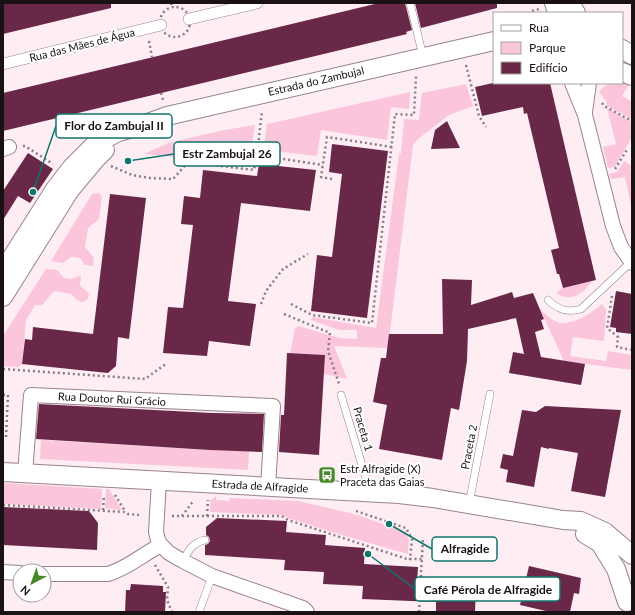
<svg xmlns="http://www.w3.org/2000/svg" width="635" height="615" font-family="Lato,sans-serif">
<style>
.green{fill:#fbc5db}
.building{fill:#692848}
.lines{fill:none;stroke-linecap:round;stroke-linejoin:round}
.service-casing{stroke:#99828b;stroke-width:8}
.pedestrian-casing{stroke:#99828b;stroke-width:12}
.minor-casing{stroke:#99828b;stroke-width:16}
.tertiary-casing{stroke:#99828b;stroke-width:20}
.path{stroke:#897c81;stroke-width:2.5;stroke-dasharray:2 3;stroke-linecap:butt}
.service{stroke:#fff;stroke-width:7}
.pedestrian{stroke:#fff;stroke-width:11}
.minor{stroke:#fff;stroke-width:14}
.tertiary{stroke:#fff;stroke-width:18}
.labels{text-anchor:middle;stroke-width:4;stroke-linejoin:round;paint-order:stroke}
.street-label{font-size:11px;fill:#1a1114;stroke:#fff}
.poi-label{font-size:11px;fill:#1a1114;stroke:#fff;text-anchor:start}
.leader{fill:none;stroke:#0f766e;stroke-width:1.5}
.callout-dot{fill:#0f766e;stroke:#fff;stroke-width:1.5}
.callout{fill:#fff;stroke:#0f766e;stroke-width:1.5}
.callout-label{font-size:12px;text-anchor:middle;font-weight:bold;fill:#1a1114}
</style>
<rect width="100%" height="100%" fill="#feeef4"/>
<path class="green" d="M622 81 629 85 622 96 632 102V119L607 106 606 101 599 92C611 78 612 87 622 83Z
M466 84 473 106 449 115 418 139 413 145 388 348 334 346 347 379 324 374 325 355 290 354 295 328 299 326 339 338 357 339V330H339L311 320 312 317 376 328 399 154 401 153 404 119 419 120 422 93Z
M410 92 409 109 391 107 387 140 321 130 317 156 263 150 267 124Z
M607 108 632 122V137L615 167 608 168 603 147 616 144Z
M255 125 249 164 144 154 168 143 224 130Z
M624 161 632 166 630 170 632 172V210L625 177 611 179 609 174 617 172Z
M99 193 102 197 99 219 88 228 85 247 94 258 93 266 85 265 80 258 71 257 63 263 51 261 92 194Z
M46 269 57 270 64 278 71 279 81 275 80 286 88 292 89 296 87 300 82 302 77 300 71 294 54 291 42 305H35L26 320 22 364 18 367 3 366V336Z
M592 281C583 294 571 303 556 293L563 288Z
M602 304 606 310 604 341 573 337 570 356 606 361 608 351 632 355V370L564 361 540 309C545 314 553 322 561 323 575 324 592 313 602 304Z
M41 440 210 450 249 451 248 470 40 459Z
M3 483 102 489 101 509 3 504Z
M106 489H109L122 510 105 508Z
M216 496V500L229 501 230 498 298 501 358 515 405 532 409 540 408 554 348 537 288 518 283 515 210 512V501Z"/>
<path class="building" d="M3 3H111V8L3 34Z
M379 3H405L412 30 406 32 407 34 3 131V93Z
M415 3H497V8L421 28Z
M493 83H550L596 280 563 288 559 274H557L551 250 559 248 527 113 524 114 523 107 482 116 475 87Z
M447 121 460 148 431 149 435 130Z
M332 144 388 151 367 318 311 311 317 255 332 257 342 174 329 172Z
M28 153 53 169 30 203 18 196 3 220V191Z
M259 164 316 170 310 211 241 203 228 301 256 304 250 346 209 341 207 356 163 353 168 307 183 308 193 225 181 224 184 196 200 198 203 170 257 176Z
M110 194 146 198 129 339 118 337 116 366 108 373 22 364 25 339 32 340 33 327 93 334Z
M442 279 472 280 471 305 512 292 514 298 533 293 544 319 541 320 544 329 535 332 541 357 585 364 581 385 509 373 513 352 524 354 516 318 468 329 467 361 459 410 451 408 442 460 379 449 387 405 373 402 381 358H386L389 334H443Z
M616 291 632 294V334L616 332V328L610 327Z
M287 353 325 355 319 455 279 452 281 415H284Z
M39 404 212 413 264 414 262 452 210 450 36 439Z
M545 406 621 410 605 497 571 491 578 453 549 448V449L541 447 534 487 506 482 508 470 500 468 503 454 513 456 522 410 536 412Z
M3 507 89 511 98 523 97 550 3 545Z
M217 518 287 521 286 532 326 535 325 545 365 548 364 564 418 567 417 583 473 586V588H476L475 612H436V602L362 599 363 586 323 584 324 572 284 570 285 560 205 555V545L208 544 210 541 209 537 206 535V527Z
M529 566 581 578 579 594 574 593 570 612H550L520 605Z
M131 584 163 586V592H166L165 612H125L126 590H130Z"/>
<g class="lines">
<defs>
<path id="service" d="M410 3 423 56
M548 300C558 310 568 313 581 309L631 262
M341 395 370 492
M469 504 490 394
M183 561C188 551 193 542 205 540
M199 612 212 576"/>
<path id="pedestrian" d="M189 19 257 3
M3 64 161 25"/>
<path id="minor" d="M572 83 585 115 613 226 621 247 632 263
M585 112 589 83
M3 149 9 147
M25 474 31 395 273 406 268 487
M159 481 156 532 158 540 161 545 169 553 183 561 212 576 303 608 307 612
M3 572 20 573
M44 574H108C128 568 143 554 161 545"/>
<path id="tertiary" d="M554 3 557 13
M570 3 576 13
M622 49 632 55
M622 72 632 76
M3 271 55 189 72 167 94 145 118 132 140 126 167 116 494 41
M3 297 70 190 95 160 105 150
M3 472 399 494 433 498 563 520 581 521 605 532 632 555
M585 534 600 543 616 569 627 602"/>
</defs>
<use href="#service" class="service-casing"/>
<use href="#pedestrian" class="pedestrian-casing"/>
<use href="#minor" class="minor-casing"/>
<use href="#tertiary" class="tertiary-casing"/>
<path class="path" d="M171 3 172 8
M160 22a15 15 0 1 1 30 0a15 15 0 1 1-30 0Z
M532 11 539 9
M149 41 152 57
M466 65 479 116 486 127
M161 93 163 100
M602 103 604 106 632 121
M23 146H25L53 164
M257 155 262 111
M111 166 132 175 150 178 173 179 188 162 254 170 257 155 323 165
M615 169 628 148
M332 179 321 177 327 137 392 147
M612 296 607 328 618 337 617 347 632 350
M261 304 266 291 283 269 308 254
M291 304 312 315 372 323 395 114 414 115 416 76
M284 314 330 333 328 351 339 384
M3 369 145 379 167 363
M3 395H8L6 437 3 436
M115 495 125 511
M3 505 125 512 128 514 139 515
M103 510 104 495
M356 511 406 528 412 539 410 560
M172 516H282L288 520 407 559H422
M182 516 194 500
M207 516 208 500
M155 565 168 587 167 600 172 612
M419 612 423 537"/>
<use href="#service" class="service"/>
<use href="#pedestrian" class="pedestrian"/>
<use href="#minor" class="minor"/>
<use href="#tertiary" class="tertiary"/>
</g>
<defs>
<symbol id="bus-square" viewBox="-11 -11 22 22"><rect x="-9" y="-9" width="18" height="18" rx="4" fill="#47882a" stroke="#fff"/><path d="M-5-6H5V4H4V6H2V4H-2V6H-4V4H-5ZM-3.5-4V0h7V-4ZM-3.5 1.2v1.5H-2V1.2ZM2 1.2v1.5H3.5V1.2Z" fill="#fff"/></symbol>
</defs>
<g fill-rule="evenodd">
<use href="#bus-square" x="317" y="465" width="20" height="20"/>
</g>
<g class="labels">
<g class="street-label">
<text transform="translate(82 45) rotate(-14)" y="4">Rua das Mães de Água</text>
<text transform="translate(316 81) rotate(-13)" y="4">Estrada do Zambujal</text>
<text transform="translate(112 399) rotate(3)" y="4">Rua Doutor Rui Grácio</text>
<text transform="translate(363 429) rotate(74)" y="4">Praceta 1</text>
<text transform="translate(469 447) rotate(-79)" y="4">Praceta 2</text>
<text transform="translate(260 486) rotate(3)" y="4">Estrada de Alfragide</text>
</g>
<g class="poi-label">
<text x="340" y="473">Estr Alfragide (X)<tspan x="340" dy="13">Praceta das Gaias</tspan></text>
</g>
</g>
<path class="leader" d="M33 192L56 126M128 161L174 154M389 524L432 549M368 554L415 589"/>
<g class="callout-dot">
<circle cx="33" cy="192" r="4"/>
<circle cx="128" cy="161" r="4"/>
<circle cx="389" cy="524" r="4"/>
<circle cx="368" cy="554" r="4"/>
</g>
<g class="callout">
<rect x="56" y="114" width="116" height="24" rx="4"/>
<rect x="174" y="142" width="106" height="24" rx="4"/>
<rect x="432" y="537" width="65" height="24" rx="4"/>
<rect x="415" y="577" width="145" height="24" rx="4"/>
</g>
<g class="callout-label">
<text x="114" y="130">Flor do Zambujal II</text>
<text x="227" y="158">Estr Zambujal 26</text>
<text x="465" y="553">Alfragide</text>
<text x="488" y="594">Café Pérola de Alfragide</text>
</g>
<rect width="635" height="615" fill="none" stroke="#1a1114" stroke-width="8"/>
<rect x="493" y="12" width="130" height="72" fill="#ffffff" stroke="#a3a0a1"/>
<rect x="501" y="25" width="20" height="6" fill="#ffffff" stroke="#a3a0a1"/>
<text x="529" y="32" font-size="12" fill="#1a1114">Rua</text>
<rect x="501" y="42" width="20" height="12" fill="#fbc5db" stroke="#a3a0a1"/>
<text x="529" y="52" font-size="12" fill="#1a1114">Parque</text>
<rect x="501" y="62" width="20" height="12" fill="#692848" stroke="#a3a0a1"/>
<text x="529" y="72" font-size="12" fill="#1a1114">Edifício</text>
<g transform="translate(32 583) rotate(221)"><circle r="19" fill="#ffffff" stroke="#a3a0a1"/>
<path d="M0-3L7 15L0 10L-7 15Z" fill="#47882a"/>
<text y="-6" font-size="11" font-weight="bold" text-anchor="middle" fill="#1a1114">N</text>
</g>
</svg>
